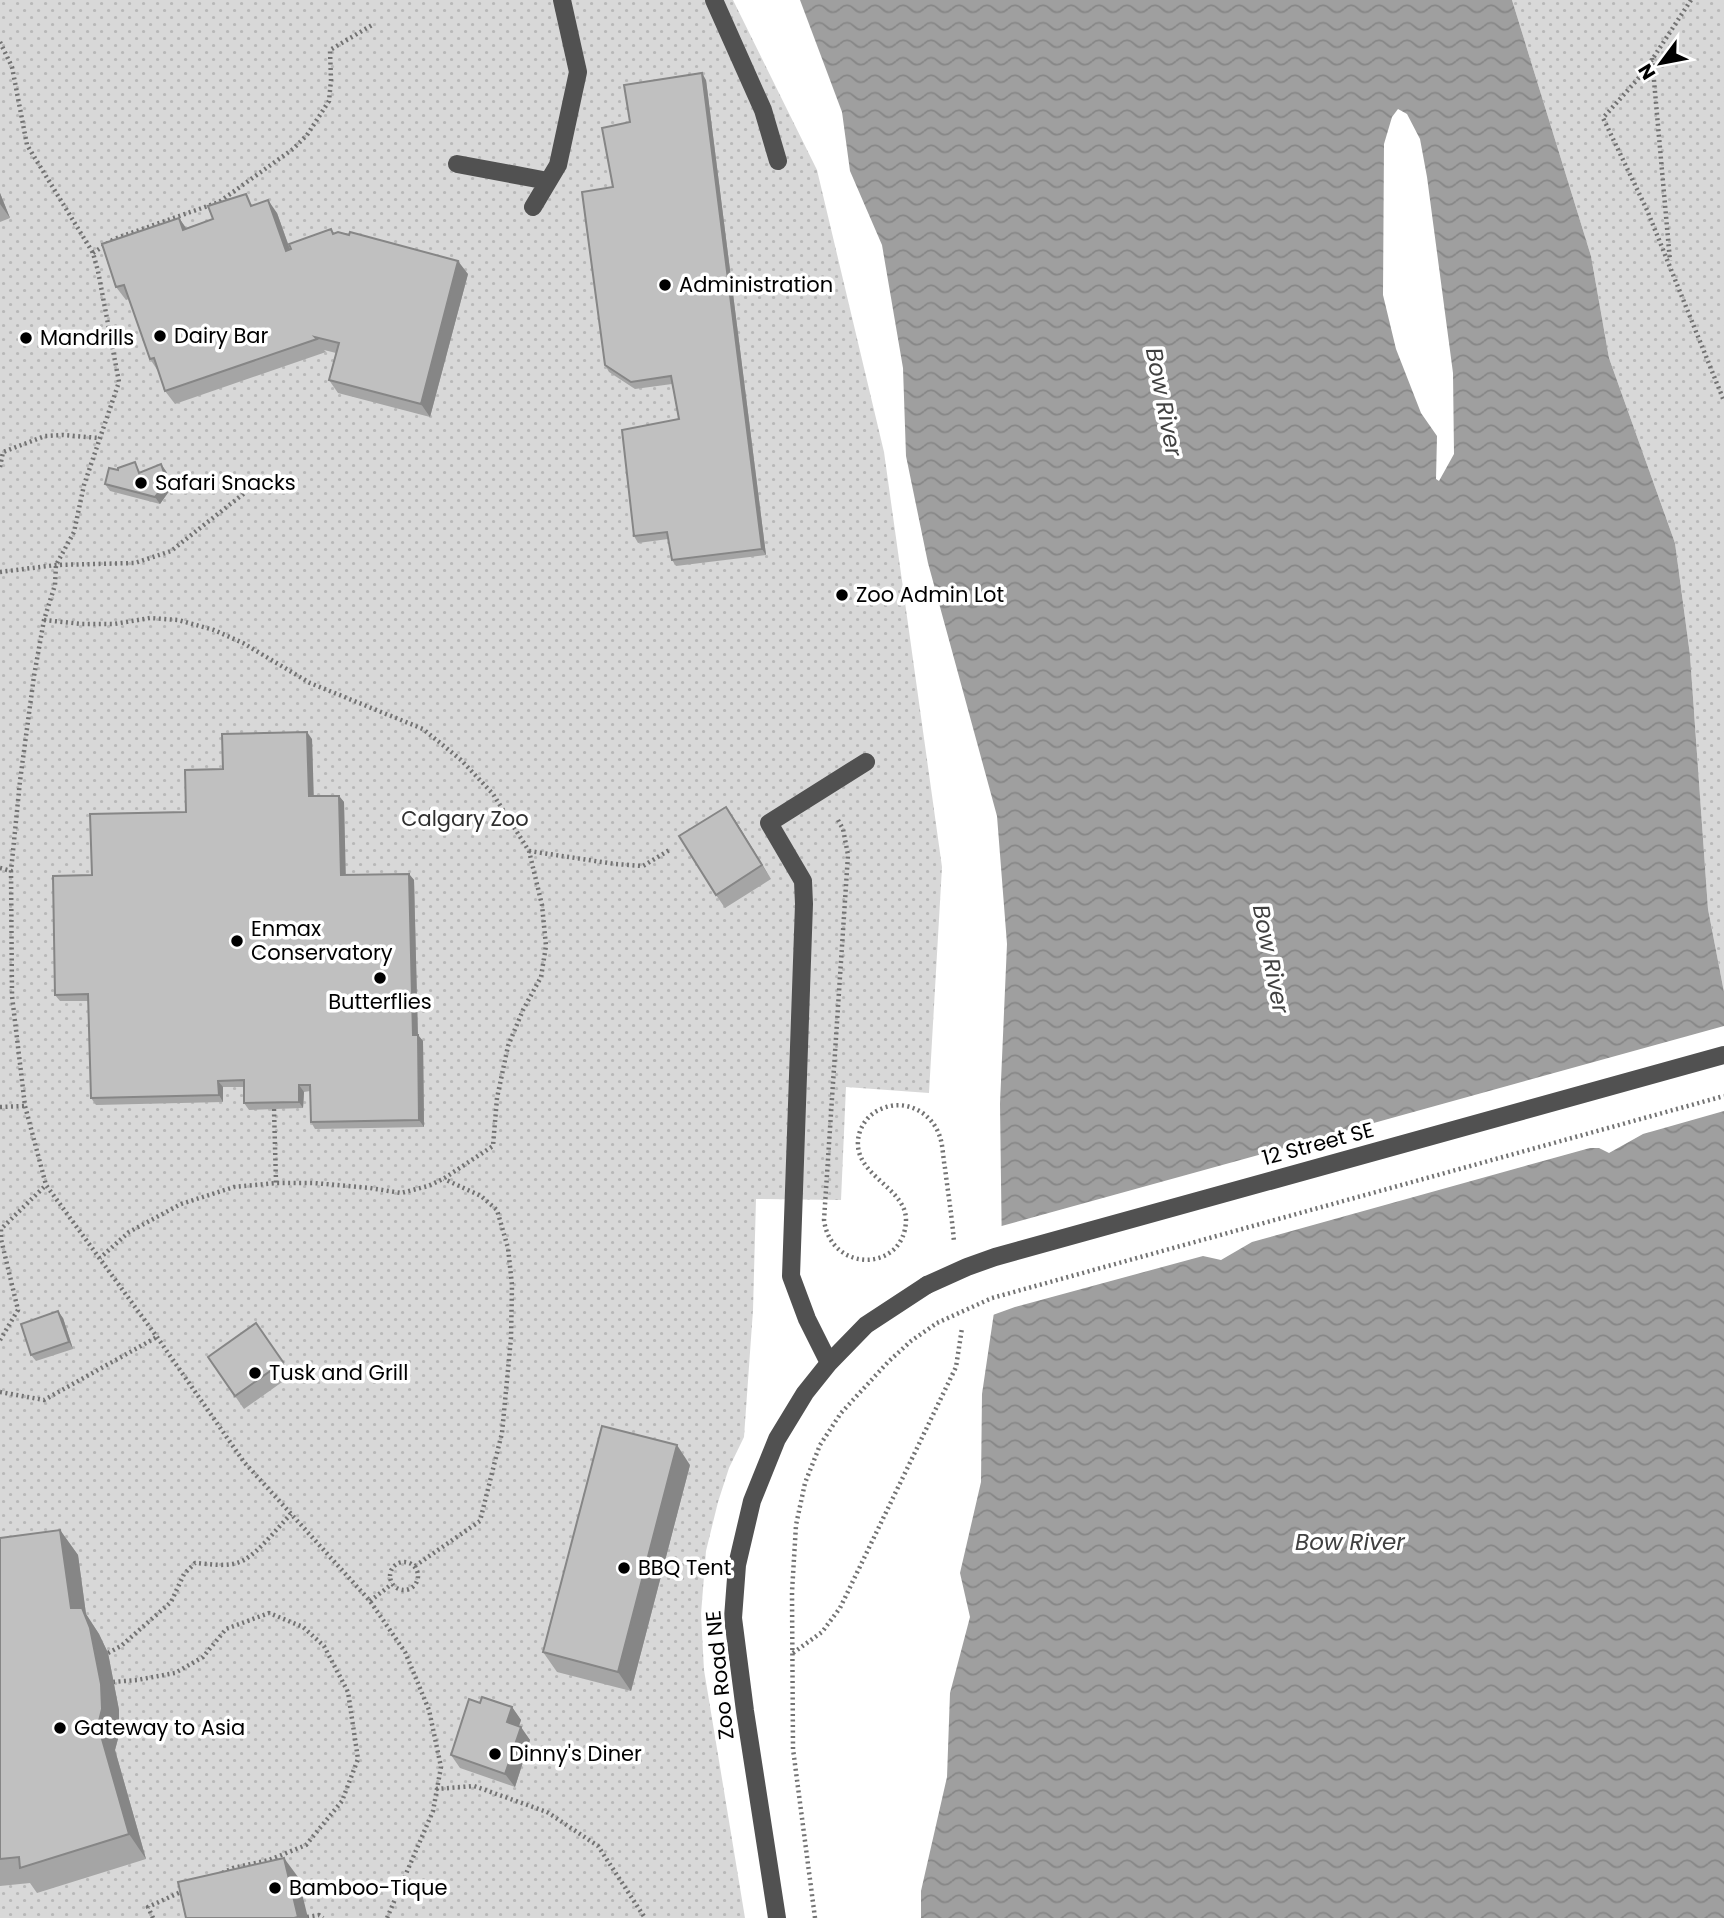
<svg xmlns="http://www.w3.org/2000/svg" width="1724" height="1918" font-family="Poppins,sans-serif">
<style>
.park{fill:url(#park-dots)}
.water{fill:url(#water-waves);fill-rule:evenodd}
.pier{fill:#fff}
.lines{fill:none;stroke-linecap:round;stroke-linejoin:round}
.path{stroke:#737373;stroke-width:4.5;stroke-dasharray:2 3.5;stroke-linecap:butt}
.minor{stroke:#515151;stroke-width:18}
.path-bridge{stroke:#737373;stroke-width:4.5;stroke-dasharray:2 3.5;stroke-linecap:butt}
.minor-bridge{stroke:#515151;stroke-width:18}
.wall{fill:#a5a5a5}
.shaded-wall{fill:#868686}
.building{fill:#c0c0c0;stroke:#868686;stroke-width:2}
.poi-dot{fill:#000;stroke:#fff;stroke-width:2.5}
.labels{text-anchor:middle;stroke-width:7;stroke-linejoin:round;paint-order:stroke}
.poi-label{font-size:21px;fill:#000;stroke:#fff;text-anchor:start}
.park-label{font-size:21px;fill:#2f2f2f;stroke:#fff}
.street-label{font-size:21px;fill:#000;stroke:#fff}
.water-label{font-size:23px;font-style:italic;fill:#404040;stroke:#fff}
</style>
<defs>
<pattern id="park-dots" width="8" height="8" patternUnits="userSpaceOnUse" patternTransform="scale(1.75)"><rect width="8" height="8" fill="#d8d8d8"/><path d="M2 2h.1M6 6h.1" fill="none" stroke="#b8b8b8" stroke-width="1.8" stroke-linecap="round"/></pattern>
<pattern id="water-waves" width="16" height="10" patternUnits="userSpaceOnUse" patternTransform="scale(1.75)"><rect width="16" height="10" fill="#9f9f9f"/><path d="M0 5q4-4 8 0t8 0" fill="none" stroke="#878787"/></pattern>
</defs>
<rect width="100%" height="100%" fill="#fff"/>
<path class="park" d="M0 0H733L817 170 884 452 942 867 929 1093 846 1087 841 1200 756 1199 753 1310 744 1437 729 1468 718 1502 706 1551 701 1614 704 1670 745 1918H0Z
M1512 0H1724V992L1708 909 1690 655 1675 543 1609 358 1591 256Z"/>
<path class="water" d="M800 0H1512L1591 256 1609 358 1675 543 1690 655 1708 909 1724 992V1918H921V1891L947 1777 950 1693 970 1617 960 1573 981 1482 982 1394 1002 1258 1000 1104 1007 944 997 816 928 563 906 456 903 368 882 245 850 171 842 112ZM1398 109 1407 114 1420 139 1427 177 1453 373 1454 454 1439 481 1436 479 1437 436 1421 413 1396 349 1383 295 1384 144 1392 117Z"/>
<path class="pier" d="M1724 1026V1111L1643 1134 1609 1153 1599 1148H1590L1252 1242 1221 1260 1203 1256 1015 1307 990 1316 998 1258V1227Z"/>
<g class="lines">
<path class="path" d="M1691 0 1644 72 1603 118 1647 210 1724 401
M0 42 12 67 27 145 93 253 98 271 119 382 84 485 74 532 56 565 55 585 44 620 34 676 20 781 11 871
M1652 58 1670 261
M93 253 114 239 219 202 293 149 307 135 329 101 331 80 330 50 372 25
M0 467 3 452 45 436 63 435 99 438
M0 572 56 565 135 563 171 551 247 491
M44 620 82 624H114L150 618 178 620 214 630 243 643 310 683 423 729 461 760 493 794 529 851 542 905 546 946 541 977 523 1010 508 1046 497 1098 493 1146 443 1179 428 1186 401 1193 370 1188 314 1183H276L234 1187 181 1204 129 1232 100 1258
M838 820 843 829 848 855 824 1220C831 1274 905 1272 906 1220 906 1185 846 1174 860 1131 864 1121 871 1113 881 1109 905 1098 932 1112 940 1137 943 1146 943 1158 945 1168 948 1193 952 1217 954 1242
M529 851 615 864 643 866 671 849
M0 868 11 871 12 996 25 1106 46 1185 157 1337 244 1462 370 1601 405 1652 429 1710 441 1767 433 1811 387 1918
M0 1107 25 1106
M274 1109 276 1183
M0 1340 18 1310 1 1239V1229L46 1185
M0 1392 44 1400 157 1337
M390 1576a14 14 0 1 1 28 0a14 14 0 1 1-28 0Z
M415 1566 480 1521 502 1433 511 1338 512 1285 508 1248 497 1210 481 1196 444 1179
M370 1601 392 1584
M108 1653 121 1646 171 1602 184 1574 195 1563C210 1564 230 1568 244 1560 260 1551 278 1527 291 1514
M793 1653 822 1632 840 1608 956 1367 962 1328
M113 1682 137 1680 175 1673 203 1657 226 1629 269 1613 303 1627 324 1646 348 1692 358 1759 342 1801 306 1845 269 1860 233 1868 222 1873
M436 1789 474 1786 547 1812 598 1846 645 1918
M307 1917 319 1915 323 1918
M153 1918 148 1907 185 1890
M815 1918 793 1749 792 1592 796 1525 805 1483 820 1445 841 1413 888 1362 911 1341 937 1323"/>
<path class="minor" d="M714 0 763 110 778 161
M457 164 548 181
M533 207 558 165 578 72 562 0
M829 1363 807 1319 791 1276 804 904 803 881 769 823 866 762
M777 1918 745 1711 733 1618 737 1565 752 1501 777 1439 805 1393 829 1363 866 1325 927 1285"/>
<path class="path-bridge" d="M937 1323 992 1298 1724 1096"/>
<path class="minor-bridge" d="M927 1285 967 1267 995 1257 1724 1055"/>
</g>
<path class="wall" d="M706 80 766 555 676 566 672 560 668 539 638 543 634 536 679 419 672 384 635 389 609 372 605 365 613 187 630 122Z
M0 193 10 218 0 222Z
M254 205 277 213 290 249 331 229 334 233 468 274 430 417 338 393 329 380 336 353 324 350 326 352 175 404 165 391 158 371 150 359 129 299 126 300 116 287 179 218 186 228Z
M135 462 140 472 166 471 172 487 160 504 110 491 105 484Z
M312 739 313 796H339L344 802 345 875 409 874 414 880 418 1035 423 1041 424 1127 315 1129 311 1122 310 1091 304 1092 303 1108 249 1110 244 1103V1087H223V1102L96 1105 91 1098 89 1001H60L55 995 92 875 186 812 223 769Z
M735 820 771 879 725 908 716 895Z
M63 1318 73 1349 36 1361 31 1355Z
M256 1323 292 1375 244 1409 208 1357Z
M690 1465 631 1691 557 1672 543 1652Z
M60 1530 78 1555 86 1614 99 1634 108 1653 119 1710V1735L115 1750 146 1859 37 1893 30 1883 0 1886V1538Z
M480 1703 512 1707 521 1720 519 1726 530 1740 515 1787 460 1768 451 1755Z"/>
<path class="shaded-wall" d="M702 73 706 80 766 555 762 549Z
M0 193 10 218 0 204Z
M268 200 277 213 295 264 286 251Z
M179 218 188 231 183 230Z
M458 261 468 274 430 417 421 404Z
M161 464 166 471 172 487 160 504 155 497Z
M307 732 312 739 314 802 309 796Z
M339 796 344 802 346 882 341 875Z
M726 807 735 820 771 879 762 865Z
M409 874 414 880 418 1042 413 1035Z
M418 1035 423 1041 424 1127 419 1120Z
M218 1081 223 1087V1102L219 1095Z
M299 1085 304 1092 303 1108 299 1102Z
M58 1311 63 1318 73 1349 69 1342Z
M677 1445 690 1465 631 1691 618 1672Z
M60 1530 78 1555 86 1614 99 1634 108 1653 119 1710V1735L115 1750 146 1859 129 1834 98 1725 71 1608Z
M512 1707 521 1720 516 1735 507 1722Z
M521 1727 530 1740 515 1787 505 1774Z
M284 1858 298 1877 308 1918H299L298 1917Z"/>
<path class="building" d="M702 73 762 549 672 560 667 532 634 536 622 430 679 419 671 376 631 382 605 365 582 192 613 187 602 128 630 122 624 85Z
M246 194 251 206 268 200 286 251 291 249 289 244 331 229 333 234 338 232 349 235 350 232 458 261 421 404 329 380 339 343 315 337 317 339 165 391 154 358 150 359 124 285 116 287 102 244 179 218 183 230 213 219 208 206Z
M135 462 139 473 161 464 167 481 155 497 105 484 109 468 118 470V468Z
M307 732 309 796H339L341 875 409 874 413 1035H418L419 1120 311 1122 310 1085H299V1102L244 1103V1080L218 1081 219 1095 91 1098 88 994 55 995 53 876 92 875 90 814 186 812 185 770 223 769 222 734Z
M726 807 762 865 716 895 679 836Z
M58 1311 69 1342 31 1355 21 1324Z
M256 1323 283 1362 235 1396 208 1357Z
M602 1426 677 1445 618 1672 543 1652Z
M60 1530 71 1608H82L90 1628 101 1684 102 1709 98 1725 129 1834 20 1868 19 1857 0 1859V1538Z
M482 1697 512 1707 507 1722 521 1727 505 1774 451 1755 469 1699 480 1703Z
M284 1858 298 1917 294 1918H186L178 1882Z"/>
<g class="poi-dot">
<circle cx="665" cy="285" r="7"/>
<circle cx="160" cy="336" r="7"/>
<circle cx="26" cy="338" r="7"/>
<circle cx="141" cy="483" r="7"/>
<circle cx="842" cy="595" r="7"/>
<circle cx="237" cy="941" r="7"/>
<circle cx="380" cy="978" r="7"/>
<circle cx="255" cy="1373" r="7"/>
<circle cx="624" cy="1568" r="7"/>
<circle cx="60" cy="1728" r="7"/>
<circle cx="495" cy="1754" r="7"/>
<circle cx="275" cy="1888" r="7"/>
</g>
<g class="labels">
<g class="poi-label">
<text x="679" y="292">Administration</text>
<text x="174" y="343">Dairy Bar</text>
<text x="40" y="345">Mandrills</text>
<text x="155" y="490">Safari Snacks</text>
<text x="856" y="602">Zoo Admin Lot</text>
<text x="251" y="936">Enmax<tspan x="251" dy="24">Conservatory</tspan></text>
<text x="380" y="1009" text-anchor="middle">Butterflies</text>
<text x="269" y="1380">Tusk and Grill</text>
<text x="638" y="1575">BBQ Tent</text>
<text x="74" y="1735">Gateway to Asia</text>
<text x="509" y="1761">Dinny's Diner</text>
<text x="289" y="1895">Bamboo-Tique</text>
</g>
<g class="park-label">
<text x="465" y="826">Calgary Zoo</text>
</g>
<g class="street-label">
<text transform="translate(1318 1144) rotate(-15)" y="7">12 Street SE</text>
<text transform="translate(720 1675) rotate(-96)" y="7">Zoo Road NE</text>
</g>
<g class="water-label">
<text transform="translate(1164 402) rotate(79)" y="8">Bow River</text>
<text transform="translate(1271 959) rotate(79)" y="8">Bow River</text>
<text x="1350" y="1550">Bow River</text>
</g>
</g>
<g transform="translate(1661 63) rotate(238)" stroke="#ffffff" stroke-width="5" paint-order="stroke">
<path d="M0-5L12 26L0 18L-12 26Z" fill="#000000"/>
<text y="-10" font-size="19" font-weight="bold" text-anchor="middle" fill="#000000">N</text>
</g>
</svg>
